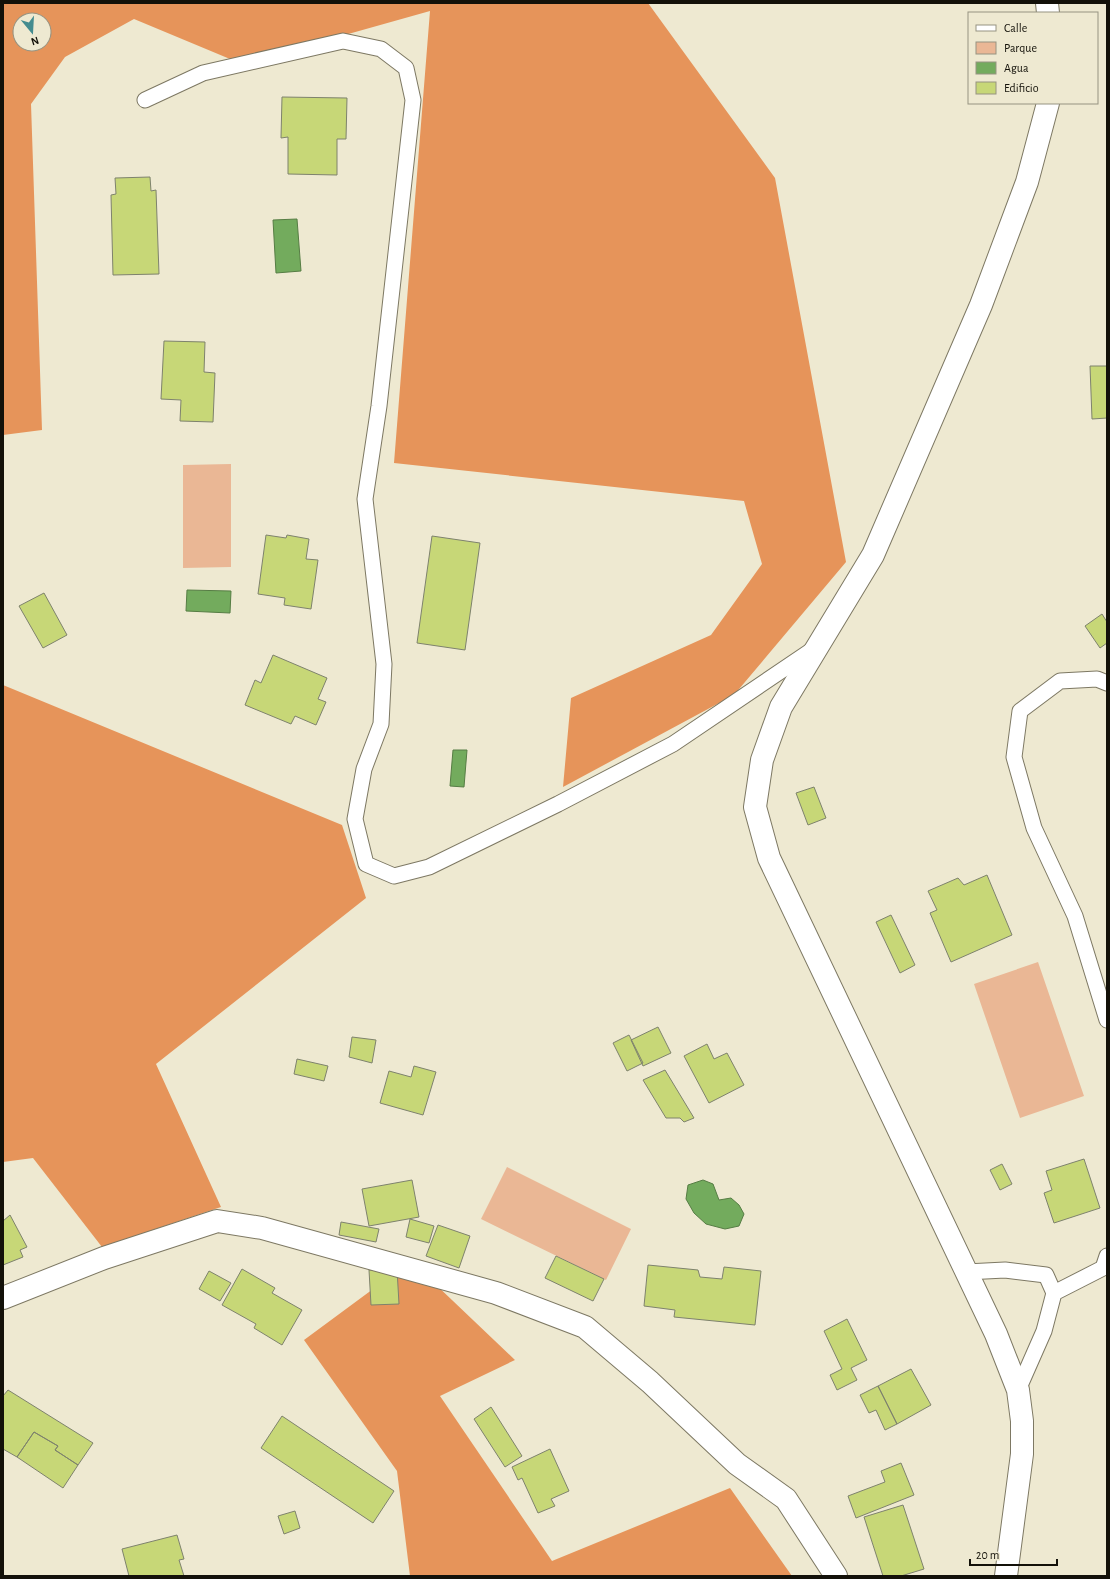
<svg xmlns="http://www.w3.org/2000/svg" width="1110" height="1579" font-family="'Alegreya Sans',sans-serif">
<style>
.green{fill:#eab795}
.forest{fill:#e6945a;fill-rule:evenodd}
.water{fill:#73ab5d;stroke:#567d44}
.building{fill:#c7d777;stroke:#7e826d}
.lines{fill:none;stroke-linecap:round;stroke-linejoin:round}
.lane-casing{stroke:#7d7863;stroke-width:17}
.street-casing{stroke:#7d7863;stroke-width:24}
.highway-casing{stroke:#7d7863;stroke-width:24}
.lane{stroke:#fff;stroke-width:15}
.street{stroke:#fff;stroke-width:22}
.highway{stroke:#fff;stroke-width:22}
</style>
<rect width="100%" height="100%" fill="#eee9d1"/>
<path class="green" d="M231 464V567L183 568V465Z
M1038 962 1084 1096 1020 1118 974 984Z
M507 1167 631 1229 606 1280 481 1219Z"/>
<path class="forest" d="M3 3H648L775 178 846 562 734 695 563 787 571 698 711 635 762 564 744 501 394 463 430 11 242 64 134 19 65 57 31 104 42 430 3 435ZM20 20H44V44H20Z
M3 685 342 825 366 898 156 1064 221 1207 102 1247 33 1158 3 1162Z
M411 1261 515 1360 440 1396 552 1561 730 1488 792 1576H410L397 1471 304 1340Z"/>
<path class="water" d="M297 219 301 271 276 273 273 220Z
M187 590 231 591 230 613 186 611Z
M453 750H467L464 787 450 786Z
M703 1180 713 1184 719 1200 731 1198 739 1205 744 1214 739 1226 725 1229 706 1224 694 1213 686 1199 688 1185Z"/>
<path class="building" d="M282 97 347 98 346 139H337V175L288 174V137L281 138Z
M150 177 151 191 156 190 159 274 113 275 111 195 116 194 115 178Z
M164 341 205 342 204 372 215 373 213 422 180 421 181 400 161 399Z
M1090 366H1107V418L1092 419Z
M266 535 286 538 287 535 309 539 306 559 318 560 311 609 284 605 285 598 258 594Z
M432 536 480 543 465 650 417 643Z
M44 593 67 635 43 648 19 606Z
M1102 614 1107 622V643L1100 648 1085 626Z
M273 655 327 678 318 699 326 702 316 725 295 716 291 724 245 705 255 680 261 683Z
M814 787 826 818 808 825 796 793Z
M987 875 1012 935 951 962 930 913 937 910 928 891 958 878 964 885Z
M891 915 915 965 900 973 876 922Z
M658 1027 671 1053 643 1066 631 1040Z
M629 1035 643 1063 627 1071 613 1043Z
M352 1037 376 1040 372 1063 349 1057Z
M707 1044 714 1059 727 1053 744 1085 709 1103 684 1056Z
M297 1059 328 1066 324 1081 294 1074Z
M414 1066 436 1072 423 1115 380 1103 389 1071 411 1077Z
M665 1070 694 1118 684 1122 680 1118H666L643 1080Z
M1084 1159 1100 1208 1054 1223 1044 1193 1052 1190 1046 1171Z
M1002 1164 1012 1184 1000 1190 990 1170Z
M412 1180 419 1217 369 1226 362 1189Z
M10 1215 27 1247 20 1250 23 1257 3 1265V1221Z
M410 1219 434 1226 429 1243 406 1237Z
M341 1222 379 1229 376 1242 339 1235Z
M438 1225 470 1236 459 1268 426 1256Z
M556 1256 604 1279 593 1301 545 1278Z
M648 1265 698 1270 700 1277 722 1279 724 1267 761 1271 755 1325 674 1317 675 1310 644 1306Z
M242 1269 275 1288 272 1293 302 1310 282 1345 254 1328 256 1324 222 1305Z
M397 1269 399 1304 371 1305 369 1270Z
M209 1271 231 1283 220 1301 199 1289Z
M847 1319 867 1360 851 1368 857 1380 837 1390 830 1375 842 1369 824 1331Z
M911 1369 931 1405 897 1424 878 1386Z
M878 1386 897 1424 885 1430 876 1410 869 1413 860 1395Z
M8 1390 93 1443 78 1465 55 1450 58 1446 34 1432 17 1457 3 1449V1396Z
M491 1407 522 1456 505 1467 474 1419Z
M282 1416 394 1491 373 1523 261 1448Z
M34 1432 58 1446 55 1450 78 1465 63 1488 17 1457Z
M550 1449 569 1491 551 1499 555 1506 538 1513 522 1478 518 1480 512 1467Z
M901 1463 914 1495 856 1518 848 1496 885 1482 881 1471Z
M903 1505 924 1569 901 1576H883L864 1517Z
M295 1511 300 1528 284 1534 278 1516Z
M177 1535 184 1559 179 1560 184 1576H129L122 1549Z"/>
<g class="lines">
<defs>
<path id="lane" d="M145 100 203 73 343 41 381 49 406 68 413 100 379 406 365 499 384 664 381 724 364 769 355 819 366 864 394 876 429 867 558 804 673 744 812 650
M1107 683 1097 679 1060 681 1020 711 1014 757 1034 828 1075 916 1107 1020
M966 1272 1005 1270 1046 1275 1054 1293 1044 1331 1018 1390
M1054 1293 1103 1268 1107 1256"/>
<path id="street" d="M3 1298 104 1258 217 1221 262 1228 496 1293 585 1327 650 1382 737 1464 786 1499 836 1576"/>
<path id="highway" d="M1047 3 1048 13
M1006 1576 1022 1454V1421L1018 1390 996 1334 769 858 755 807 762 760 781 707 873 555 981 305 1027 182 1048 103"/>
</defs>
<use href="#lane" class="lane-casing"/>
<use href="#street" class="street-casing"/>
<use href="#highway" class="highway-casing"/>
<use href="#lane" class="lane"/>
<use href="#street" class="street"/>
<use href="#highway" class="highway"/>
</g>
<rect width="1110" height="1579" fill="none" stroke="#131109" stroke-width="8"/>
<rect x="968" y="12" width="130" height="92" fill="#eee9d1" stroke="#969381"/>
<rect x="976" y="25" width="20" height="6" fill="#ffffff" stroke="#969381"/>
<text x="1004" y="32" font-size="12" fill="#131109">Calle</text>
<rect x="976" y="42" width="20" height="12" fill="#eab795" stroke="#969381"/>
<text x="1004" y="52" font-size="12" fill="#131109">Parque</text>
<rect x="976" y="62" width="20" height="12" fill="#73ab5d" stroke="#969381"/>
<text x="1004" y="72" font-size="12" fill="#131109">Agua</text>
<rect x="976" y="82" width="20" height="12" fill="#c7d777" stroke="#969381"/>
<text x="1004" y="92" font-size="12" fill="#131109">Edificio</text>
<g transform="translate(32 32) rotate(162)"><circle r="19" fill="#eee9d1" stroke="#969381"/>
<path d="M0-3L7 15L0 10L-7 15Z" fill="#448c8f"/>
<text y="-6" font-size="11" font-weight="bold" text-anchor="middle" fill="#131109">N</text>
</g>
<path d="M970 1559v6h87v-6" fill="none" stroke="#131109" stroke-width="2"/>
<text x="976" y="1559" font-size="12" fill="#131109" stroke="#eee9d1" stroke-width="3" paint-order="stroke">20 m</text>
</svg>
